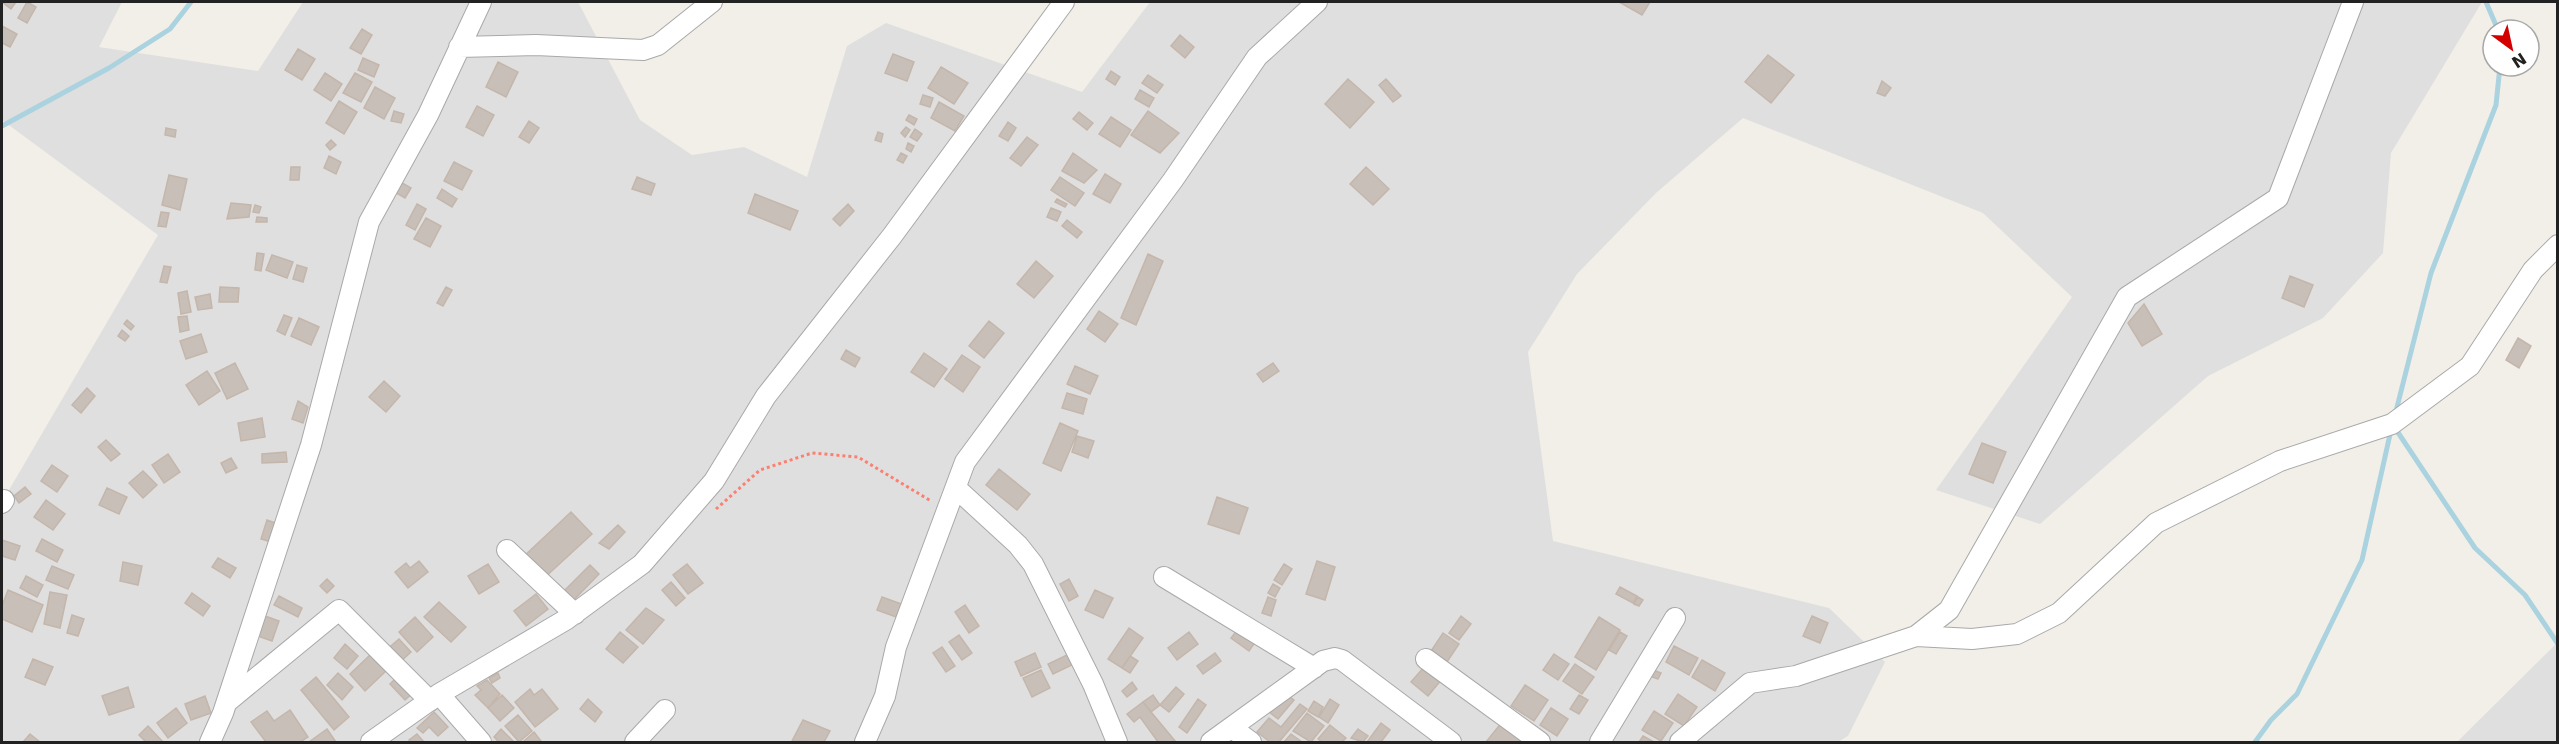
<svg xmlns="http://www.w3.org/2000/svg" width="2559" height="744" font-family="'DejaVu Sans',sans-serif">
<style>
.residential{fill:#e0dfdf}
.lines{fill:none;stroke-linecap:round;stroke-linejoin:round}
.stream{stroke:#aad3df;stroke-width:5}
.building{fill:#c7bfb8;stroke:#c4b6ab;stroke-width:1.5}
.minor-casing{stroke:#a9a9a9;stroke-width:22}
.path{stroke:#fa8072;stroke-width:3;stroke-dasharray:3 3;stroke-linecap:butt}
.minor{stroke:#fff;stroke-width:20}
</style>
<rect width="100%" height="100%" fill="#f2efe9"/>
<path class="residential" d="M2 2H122L99 47 258 71 303 2H578L640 120 692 155 744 147 807 177 847 46 886 23 1082 92 1150 2H2482L2391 153 2383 253 2323 318 2208 376 2040 524 1936 490 2072 297 1983 213 1743 118 1656 193 1577 274 1528 352 1553 541 1829 608 1885 662 1848 736 1838 742H2V502L158 235 2 120Z
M2557 643V742H2457Z"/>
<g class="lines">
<path class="stream" d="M2486 2 2498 30
M2 126 109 68 170 29 191 2
M2395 415 2431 273 2496 105 2500 66
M2395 428 2475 548 2525 595 2558 644
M2255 742 2271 720 2297 694 2362 560 2391 430"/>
</g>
<path class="building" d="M2 2H16L11 9Z
M27 2 36 7 27 23 18 18Z
M1619 2H1650L1642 15Z
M2 26 17 34 10 47 2 43Z
M362 29 372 35 361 54 350 48Z
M1180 35 1194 47 1185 58 1171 46Z
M298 49 315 59 302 80 285 70Z
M893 54 914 62 907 81 885 73Z
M1768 55 1794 75 1771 103 1745 82Z
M363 58 379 65 374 77 358 70Z
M498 62 518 72 506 97 486 87Z
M941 67 968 83 954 104 928 88Z
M1111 71 1120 77 1115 85 1106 79Z
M325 73 342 84 331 101 314 90Z
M355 73 372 82 361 102 343 93Z
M1148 75 1163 85 1157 93 1142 83Z
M1348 79 1374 102 1350 128 1325 104Z
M1386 79 1401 96 1393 102 1379 85Z
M1882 81 1891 88 1885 96 1877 93Z
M375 87 395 98 384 119 364 108Z
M1140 90 1154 98 1149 107 1135 99Z
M923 95 933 98 930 107 920 104Z
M339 101 357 112 344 134 326 123Z
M939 102 964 116 955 131 931 118Z
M477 106 494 115 483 136 466 127Z
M394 111 404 114 401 123 391 121Z
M1148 111 1179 133 1160 153 1131 135Z
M1079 112 1093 123 1087 130 1073 119Z
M909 115 917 119 914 125 906 120Z
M1111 117 1131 130 1120 147 1099 134Z
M529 121 539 128 529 143 519 137Z
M1008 122 1016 128 1008 141 999 136Z
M906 127 910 130 905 137 901 133Z
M166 128 176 130 175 137 165 135Z
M915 129 922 134 917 141 910 137Z
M878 132 883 134 881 142 875 140Z
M1027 137 1038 145 1021 166 1010 158Z
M331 140 336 145 330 150 326 145Z
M908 143 914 146 911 152 906 149Z
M901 153 907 156 903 163 897 160Z
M1073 153 1097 170 1084 183 1062 171Z
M329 156 341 162 336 174 324 168Z
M454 162 472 171 462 190 444 181Z
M291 167H300L299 180H290Z
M1366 167 1389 189 1373 205 1350 184Z
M1105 174 1121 184 1110 203 1093 194Z
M169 175 187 179 180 210 162 205Z
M637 177 655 184 651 195 632 189Z
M1060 177 1084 193 1075 206 1051 190Z
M397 180 411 188 405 198 391 190Z
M442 189 457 199 452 207 437 198Z
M755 194 798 211 790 230 748 213Z
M1057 199 1067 204 1065 207 1055 202Z
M231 203 251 205 249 217 227 219Z
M417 204 426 209 415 230 406 225Z
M848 204 854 211 840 226 833 219Z
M255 205 261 207 259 213 253 212Z
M1051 208 1061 212 1057 221 1047 217Z
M161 212 169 213 166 227 158 226Z
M257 217 267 218V222H256Z
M426 218 441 226 430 247 414 239Z
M1067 220 1082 232 1077 238 1062 226Z
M257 253 264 254 261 271 255 270Z
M1148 254 1163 261 1136 325 1121 318Z
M272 255 293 262 287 278 266 270Z
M1036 261 1053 276 1034 298 1017 284Z
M297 265 307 268 303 282 293 279Z
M164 266 171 267 167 283 160 282Z
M2290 276 2313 285 2304 307 2282 298Z
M220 287 239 288 238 302H219Z
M446 287 452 290 443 306 437 303Z
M187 291 191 312 181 314 178 293Z
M210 294 212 308 198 310 195 297Z
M2144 304 2162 334 2142 346 2128 323Z
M1099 311 1118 324 1105 342 1087 329Z
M284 315 292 318 285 335 277 331Z
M187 316 189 330 180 332 178 317Z
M299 318 319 327 311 345 291 336Z
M127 320 134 326 131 330 124 324Z
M989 321 1004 333 984 358 969 346Z
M122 330 129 336 125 341 118 336Z
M201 334 207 352 186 359 180 341Z
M2518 338 2531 346 2519 368 2506 360Z
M846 350 860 358 855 367 841 359Z
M924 353 947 369 934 387 911 372Z
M962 355 980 367 963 392 945 379Z
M235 363 248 389 227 399 215 373Z
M1273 363 1279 371 1263 382 1257 374Z
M1075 366 1098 376 1090 394 1067 384Z
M207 371 220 391 199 405 186 385Z
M384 381 400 396 386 412 369 397Z
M87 388 95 396 81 413 72 405Z
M1067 393 1087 399 1083 414 1062 408Z
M298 401 308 407 303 423 292 419Z
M262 418 265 437 241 441 238 423Z
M1060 423 1078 431 1061 471 1043 463Z
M1077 436 1094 441 1088 458 1072 452Z
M106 440 120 454 111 461 98 447Z
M1982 443 2006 452 1993 483 1969 474Z
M286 452 287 462 262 463V454Z
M168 454 180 472 164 483 152 465Z
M231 458 237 468 226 473 221 463Z
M52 465 68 476 57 492 41 481Z
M999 469 1030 494 1017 510 986 485Z
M143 471 157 485 143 498 129 483Z
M25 487 31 494 19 503 14 496Z
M107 488 127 497 119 514 99 505Z
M1217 497 1248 508 1239 534 1208 524Z
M46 500 65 514 53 530 34 517Z
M571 512 592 534 542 580 522 558Z
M267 520 278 524 271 542 261 539Z
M618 525 625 532 609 549 599 543Z
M42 539 63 550 57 562 36 551Z
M2 540 20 546 15 560 2 556Z
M218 558 236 568 230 578 212 567Z
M419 561 428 572 408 588 395 572 406 563 410 568Z
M1317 561 1335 567 1325 600 1306 594Z
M123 562 142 566 138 585 120 581Z
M488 564 499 582 479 594 468 576Z
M687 564 703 583 688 594 673 575Z
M1284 564 1292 569 1282 585 1274 580Z
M590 565 599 574 571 603 562 593Z
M52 566 74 575 68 589 46 580Z
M26 576 43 585 37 597 20 588Z
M327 579 334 586 327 593 320 586Z
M1069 579 1078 596 1069 601 1060 584Z
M671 582 685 598 676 606 662 590Z
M1273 584 1280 588 1275 597 1268 593Z
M1620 587 1637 596 1633 603 1616 594Z
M8 590 43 605 32 632 2 619V606Z
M1095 590 1113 598 1103 618 1085 610Z
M50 592 67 595 60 628 44 624Z
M192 593 210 606 203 616 185 603Z
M536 594 548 609 526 626 514 611Z
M279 596 302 608 298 617 274 605Z
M882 597 904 605 899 618 877 610Z
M1268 597 1276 600 1271 616 1262 613Z
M1638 597 1643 600 1639 606 1634 604Z
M439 602 466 627 451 642 424 617Z
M965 605 979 626 969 633 955 612Z
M646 608 664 620 643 644 626 630Z
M72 615 84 619 78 636 67 633Z
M265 616 279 621 272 641 258 636Z
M1461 616 1471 624 1459 640 1449 633Z
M1812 616 1828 623 1820 643 1803 636Z
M415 617 433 637 417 652 399 632Z
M1599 617 1620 630 1596 670 1575 657Z
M1129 628 1143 638 1122 668 1108 659Z
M1238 629 1256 641 1249 651 1231 638Z
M620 632 638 647 623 663 606 649Z
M1189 632 1198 644 1177 660 1168 648Z
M1620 632 1627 636 1616 654 1609 650Z
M1443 633 1459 644 1443 668 1427 657Z
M959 635 972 653 962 660 949 642Z
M399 639 411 652 398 664 386 650Z
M345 644 358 656 347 669 334 658Z
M1674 646 1698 658 1689 675 1666 662Z
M942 647 955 666 946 672 933 653Z
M1035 653 1041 667 1021 676 1015 662Z
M1215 653 1221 661 1203 674 1197 666Z
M371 654 386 671 365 691 350 674Z
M1554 654 1569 664 1558 680 1543 670Z
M1067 655 1072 665 1053 674 1048 664Z
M1130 656 1138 661 1130 673 1122 668Z
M33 659 53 667 45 685 25 677Z
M1702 660 1725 673 1715 691 1692 677Z
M1575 664 1594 677 1582 694 1563 681Z
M1425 666 1442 679 1428 696 1411 682Z
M1041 670 1050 688 1032 697 1023 678Z
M1653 670 1661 673 1658 679 1650 676Z
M338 673 353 687 342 700 327 685Z
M498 673 500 678 492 683 489 678Z
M399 675 415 691 405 700 390 684Z
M316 677 349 717 334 730 301 690Z
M487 680 500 694 488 708 475 695 481 690 477 686Z
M1132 682 1137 689 1127 697 1122 691Z
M1525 685 1548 700 1534 721 1511 706Z
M128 687 134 707 109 715 102 696Z
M1176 687 1184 694 1169 712 1160 705Z
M530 689 534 695 542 689 558 709 535 727 515 702Z
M1285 693 1294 700 1278 719 1269 712Z
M1678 694 1697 707 1684 726 1665 714Z
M502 695 514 708 500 721 488 708Z
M1153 695 1160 705 1151 712 1143 702Z
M1579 695 1588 700 1579 714 1570 709Z
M205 696 211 713 191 720 185 704Z
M588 699 602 712 595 722 580 709Z
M1198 699 1206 705 1187 733 1179 727Z
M1330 699 1339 705 1328 723 1319 717Z
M1314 701 1323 707 1318 717 1308 711Z
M1143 702 1151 712 1176 742H1158L1140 717 1134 722 1127 714Z
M1300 704 1307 709 1279 742H1270L1257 732 1269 718 1281 727Z
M176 708 187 723 168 738 157 723Z
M1551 708 1568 719 1557 736 1540 725Z
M290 710 308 737 300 742H266L251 722 267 711 274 721Z
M1654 711 1673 723 1661 741 1642 730Z
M434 712 448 727 438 736 429 727 423 733 417 728Z
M1307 713 1324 726 1311 742 1293 731Z
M518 715 532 731 519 742 505 726Z
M803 720 830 731 824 742 792 741Z
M1502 722 1525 742H1486Z
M1381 723 1390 730 1381 742H1367Z
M1330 725 1346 738 1342 742H1322L1318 739Z
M148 726 163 742H146L139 735Z
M327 729 336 742H309Z
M501 729 514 742H499L494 737Z
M1358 729 1368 736 1363 742 1351 738Z
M534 732 541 741 523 742Z
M30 734 40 742H23Z
M417 734 424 742H412L409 740Z
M1291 734 1302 742H1284Z
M1643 736 1654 742H1639Z"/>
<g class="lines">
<defs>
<path id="minor" d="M459 47 536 45 643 50 658 45 712 2
M956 488 1018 545 1033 564 1093 684 1117 742
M2 503 4 500
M507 550 575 614
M1164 577 1314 668
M1916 636 1972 639 2017 634 2059 613 2156 523 2280 461 2392 424 2470 366 2533 270 2558 245
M1426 659 1540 742
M439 694 481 742
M227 702 339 610 430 701
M1232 728 1251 742
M210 742 223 713 311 445 369 222 428 115 481 2
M371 742 439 694 567 619 642 564 714 481 766 396 892 236 1064 2
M635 742 665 710
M865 742 885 696 896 647 965 462 1173 180 1257 57 1317 2
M1211 742 1323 661 1335 658 1342 660 1451 742
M1600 742 1675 618
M1680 742 1750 683 1796 676 1916 636 1949 610 2127 297 2278 198 2353 2"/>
</defs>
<use href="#minor" class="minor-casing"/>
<path class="path" d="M716 509 760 470 812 453 858 457 931 501"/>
<use href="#minor" class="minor"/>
</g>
<rect width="2559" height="744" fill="none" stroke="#222222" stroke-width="6"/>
<g transform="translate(2511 48) rotate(147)"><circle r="28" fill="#ffffff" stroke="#a7a7a7" stroke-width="1.5"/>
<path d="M0-4.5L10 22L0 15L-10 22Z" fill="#d40000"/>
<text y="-9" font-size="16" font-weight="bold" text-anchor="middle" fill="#222222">N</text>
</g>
</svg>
